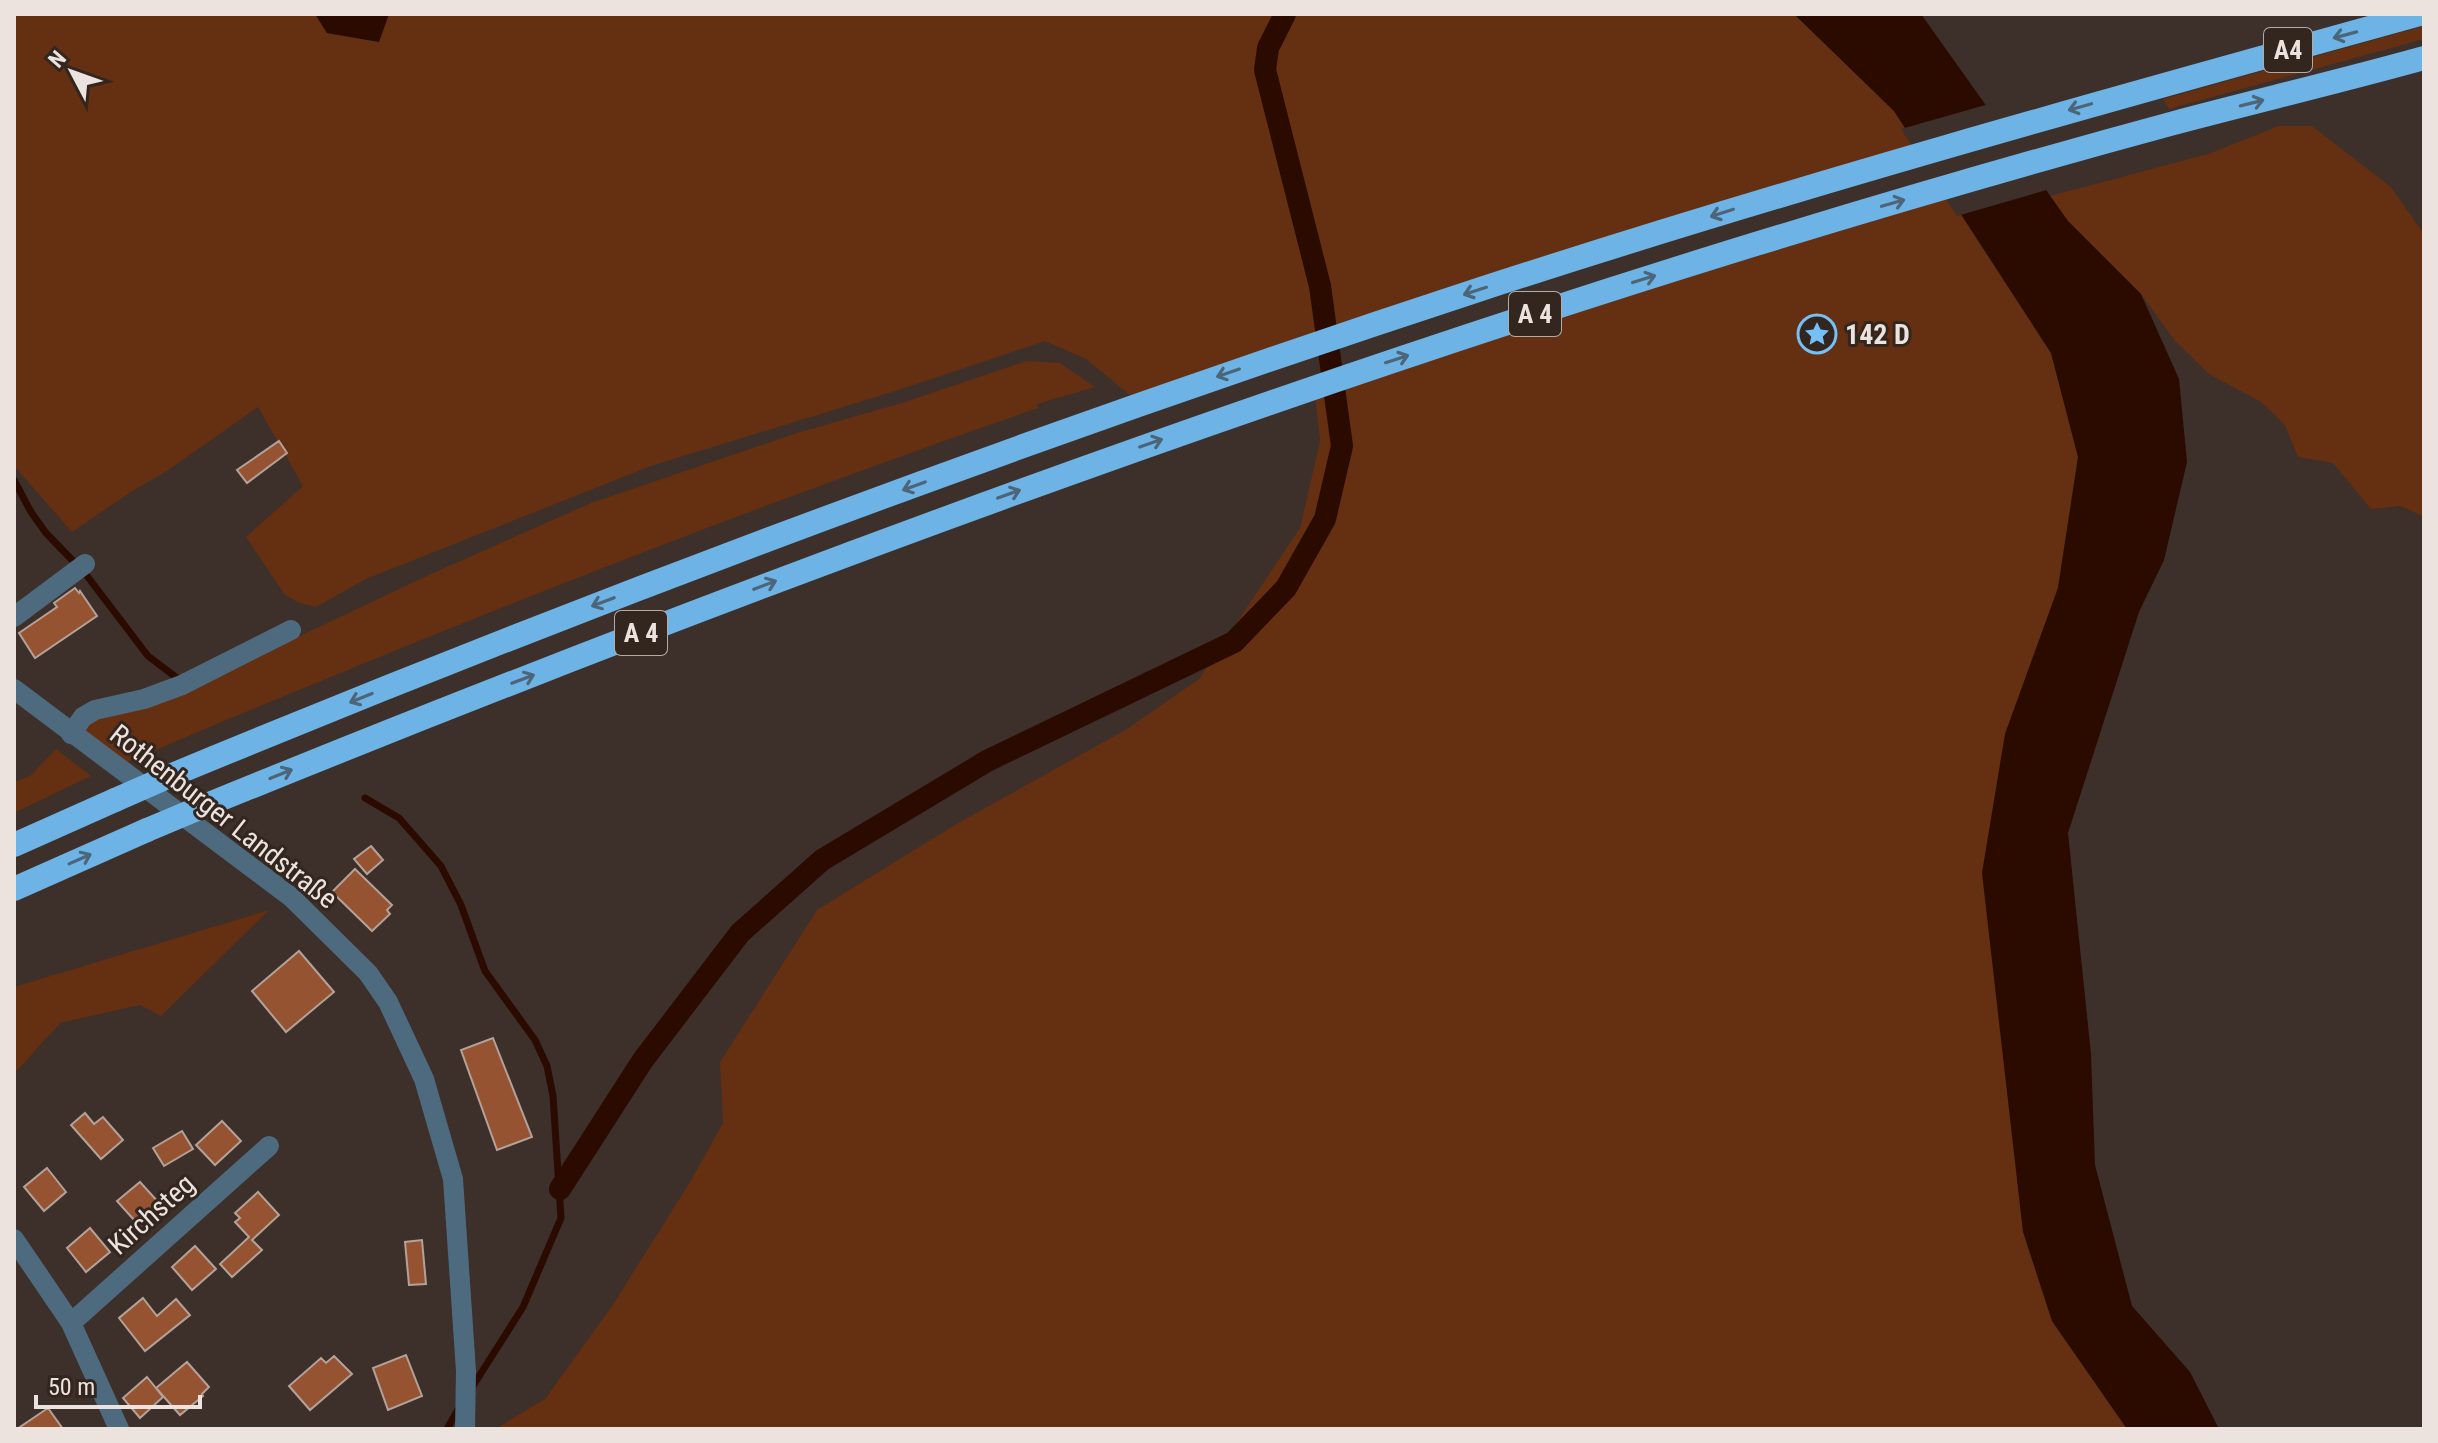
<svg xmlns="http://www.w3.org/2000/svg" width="2438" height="1443" font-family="'Roboto Condensed',sans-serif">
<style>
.green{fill:#652f11}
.water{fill:#2b0b00}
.pier{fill:#3d2f29}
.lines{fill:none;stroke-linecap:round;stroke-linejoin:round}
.stream{stroke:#2b0b00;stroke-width:7}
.canal{stroke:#2b0b00;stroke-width:22}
.building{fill:#965331;stroke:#b3a29a;stroke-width:2}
.minor{stroke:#4e6a7e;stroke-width:20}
.tertiary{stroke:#4e6a7e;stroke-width:20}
.motorway{stroke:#6db3e5;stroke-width:24}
.motorway-bridge{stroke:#6db3e5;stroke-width:24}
.oneway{stroke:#4d6578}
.labels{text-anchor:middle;stroke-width:6;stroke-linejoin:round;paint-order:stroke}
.shield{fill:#33261f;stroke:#b4aaa5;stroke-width:2}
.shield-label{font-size:26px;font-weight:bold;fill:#ece3de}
.poi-label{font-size:28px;font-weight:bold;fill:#ece3de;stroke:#33261f;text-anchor:start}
.street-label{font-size:28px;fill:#ece3de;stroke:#33261f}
</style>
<rect width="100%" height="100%" fill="#3d2f29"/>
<path class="green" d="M14 14H315L327 33 378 42 389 14H1794L1894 111 1920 151 1136 400 1086 359 1045 341 902 389 651 466 366 579 316 607 299 603 285 595 246 537 303 486 258 407 167 471 134 490 72 532 14 466Z
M2424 26V39L2169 109 2163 99Z
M2279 126H2312L2391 187 2424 234V517L2401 506 2371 509 2333 463 2298 457 2285 425 2261 402 2209 374 2175 341 2141 294 2068 221 2050 196 2208 154Z
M1945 190 2051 353 2078 457 2058 588 2005 734 2052 1321 2127 1429H495L545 1399 612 1306 690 1182 723 1123 720 1062 817 910 958 823 1127 729 1199 679 1300 528 1320 441 1314 387Z
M1026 361 1060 363 1095 387 1037 404 1038 408C810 487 584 573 360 665 282 697 203 729 126 763L84 731 89 720 160 702 431 574 591 503 797 433 905 402Z
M56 749 91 776 14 813V782L30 776Z
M269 910 161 1016 140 1005 60 1023 14 1074V987Z"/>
<path class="water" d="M315 14H389L379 42 327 33Z
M1794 14H1921L2068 221 2141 294 2179 379 2187 462 2164 560 2139 612 2068 833 2091 1054 2095 1165 2132 1306 2190 1372 2219 1429H2127L2052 1321 2023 1232 1982 873 2005 734 2058 588 2078 457 2051 353 1894 111Z"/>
<path class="pier" d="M1989 104 2050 189 1957 216 1901 129Z"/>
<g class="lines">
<path class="stream" d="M14 480 31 512 46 533 75 563
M84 572 148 656 177 678
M365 798 399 818 441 866 461 905 485 971 535 1040 547 1066 553 1096 561 1218 523 1307 471 1389
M447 1429 460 1406"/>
<path class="canal" d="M560 1189 643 1060 740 933 822 860 987 761 1234 642 1286 588 1325 519 1342 446 1320 286 1265 70 1268 48 1285 14"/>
</g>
<path class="building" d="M279 441 287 453 247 483 237 470Z
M75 588 79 593 80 591 97 616 35 658 19 633 57 607 54 603Z
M371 846 383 860 367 874 354 859Z
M355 869 392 905 387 910 390 914 372 931 332 892Z
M299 951 334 992 286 1032 252 991Z
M493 1038 532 1137 497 1150 461 1050Z
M85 1113 94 1124 103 1117 123 1140 101 1159 71 1125Z
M222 1121 241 1141 215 1165 196 1145Z
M182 1131 193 1149 164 1166 153 1148Z
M47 1168 66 1192 44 1211 24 1187Z
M140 1182 159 1203 150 1211 157 1219 144 1231 117 1201Z
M258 1192 279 1215 252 1240 262 1250 232 1277 220 1264 249 1237 235 1222 240 1218 235 1213Z
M90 1228 110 1252 86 1272 67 1248Z
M422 1240 426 1284 409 1285 405 1242Z
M195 1246 216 1269 192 1290 172 1267Z
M143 1298 157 1316 176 1299 190 1315 145 1351 119 1318Z
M406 1355 422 1396 388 1410 373 1368Z
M334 1356 352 1374 310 1410 289 1386 321 1358 326 1363Z
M187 1362 209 1387 202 1394 203 1396 180 1415 156 1388Z
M147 1377 163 1397 140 1418 123 1398Z
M48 1408 63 1429H17Z"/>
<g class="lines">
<path class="minor" d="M14 617 85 564
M71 734 83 717 95 710 144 699 182 685 291 630
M14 1239 71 1323 119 1429
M71 1323 269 1146"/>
<path class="tertiary" d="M14 689 291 897 368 973 388 1002 424 1079 453 1179 466 1371 465 1429"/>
<path class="motorway" d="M172 775C602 597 1038 434 1481 289 1791 188 2105 101 2420 14
M209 804C710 600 1217 411 1733 251 1879 206 2026 163 2174 123 2257 101 2341 81 2424 58
M14 845 115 800
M14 889 147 830"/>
<path class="motorway-bridge" d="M115 800 172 775
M147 830 209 804"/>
</g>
<defs><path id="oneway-shaft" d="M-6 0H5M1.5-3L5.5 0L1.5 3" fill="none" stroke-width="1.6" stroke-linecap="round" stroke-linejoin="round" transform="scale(2)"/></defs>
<g class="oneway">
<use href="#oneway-shaft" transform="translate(2345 35) rotate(165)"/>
<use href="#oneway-shaft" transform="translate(2252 103) rotate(-14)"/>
<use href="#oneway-shaft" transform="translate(2080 107) rotate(164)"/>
<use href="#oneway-shaft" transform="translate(1893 203) rotate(-16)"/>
<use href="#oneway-shaft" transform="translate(1722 213) rotate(162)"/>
<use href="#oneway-shaft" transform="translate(1644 279) rotate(-17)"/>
<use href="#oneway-shaft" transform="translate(1475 291) rotate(162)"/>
<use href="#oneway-shaft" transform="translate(1397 359) rotate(-18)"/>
<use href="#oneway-shaft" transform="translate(1228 373) rotate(161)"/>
<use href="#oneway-shaft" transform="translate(1151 443) rotate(-19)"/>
<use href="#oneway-shaft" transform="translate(914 486) rotate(160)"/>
<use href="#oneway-shaft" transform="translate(1009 494) rotate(-20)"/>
<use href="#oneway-shaft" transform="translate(765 585) rotate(-21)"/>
<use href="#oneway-shaft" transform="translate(603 602) rotate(159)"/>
<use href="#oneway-shaft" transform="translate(523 679) rotate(-21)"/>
<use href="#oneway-shaft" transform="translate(361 698) rotate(158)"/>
<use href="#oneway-shaft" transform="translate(281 774) rotate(-22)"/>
<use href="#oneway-shaft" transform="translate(80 859) rotate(-24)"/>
</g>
<defs>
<symbol id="sight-ring" viewBox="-11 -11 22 22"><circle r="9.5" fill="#33261f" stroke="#75c0f6" stroke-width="1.5"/><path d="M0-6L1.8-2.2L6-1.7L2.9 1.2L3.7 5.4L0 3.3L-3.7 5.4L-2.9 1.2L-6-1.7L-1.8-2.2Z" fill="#75c0f6"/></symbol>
</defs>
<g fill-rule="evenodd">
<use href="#sight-ring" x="1795" y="312" width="44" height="44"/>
</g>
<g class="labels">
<g class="shield">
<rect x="2264" y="28" width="48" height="44" rx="6"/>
<rect x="1509" y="292" width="52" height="44" rx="6"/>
<rect x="615" y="611" width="52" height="44" rx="6"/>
</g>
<g class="shield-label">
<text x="2288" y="59">A4</text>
<text x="1535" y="323">A 4</text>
<text x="641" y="642">A 4</text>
</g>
<g class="poi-label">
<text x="1845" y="344">142 D</text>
</g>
<g class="street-label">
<text transform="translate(224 816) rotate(38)" y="10">Rothenburger Landstraße</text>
<text transform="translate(151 1214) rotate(-42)" y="10">Kirchsteg</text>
</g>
</g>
<rect width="2438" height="1443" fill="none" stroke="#ece3de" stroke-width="32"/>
<g transform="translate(72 72) rotate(311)" stroke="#33261f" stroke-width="6" paint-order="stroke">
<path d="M0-6L14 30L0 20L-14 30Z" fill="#ece3de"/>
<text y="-12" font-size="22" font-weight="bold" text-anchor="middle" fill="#ece3de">N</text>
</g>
<path d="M36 1395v12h164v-12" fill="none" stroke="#ece3de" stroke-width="4"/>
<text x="48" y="1395" font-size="24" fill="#ece3de" stroke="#33261f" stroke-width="6" paint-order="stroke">50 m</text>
</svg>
